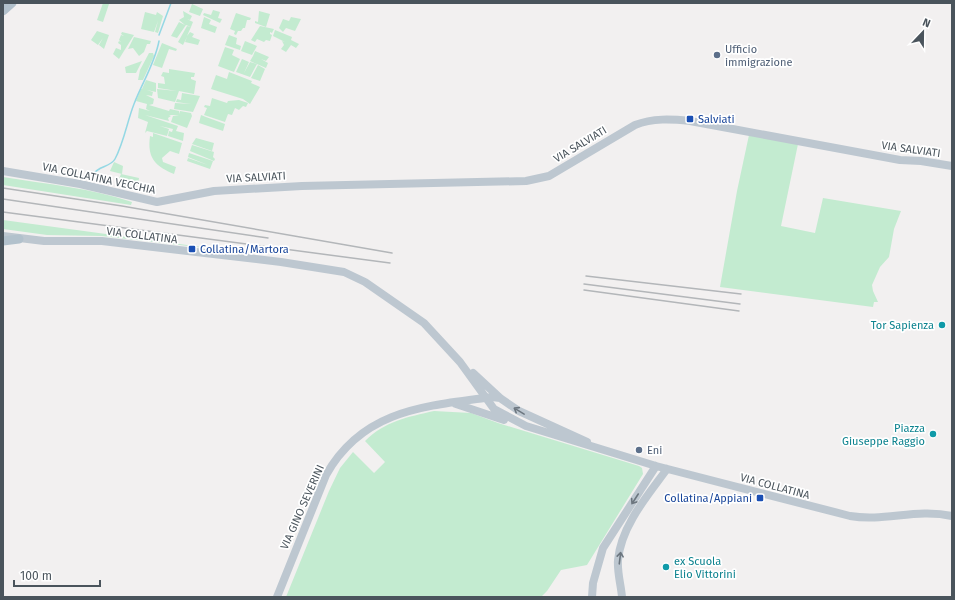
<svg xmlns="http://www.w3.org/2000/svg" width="955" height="600" font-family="'Fira Sans',sans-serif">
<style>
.green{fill:#c3ebd0}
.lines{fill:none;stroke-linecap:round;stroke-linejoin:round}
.stream{stroke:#94d8e4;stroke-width:1.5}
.secondary{stroke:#bdc7d0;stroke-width:8}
.primary{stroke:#b2c1cc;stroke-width:9}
.rail{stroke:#b3b6b9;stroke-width:1.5}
.oneway{stroke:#6c767f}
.service-dot{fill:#5c6f8a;stroke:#fff;stroke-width:1.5}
.transit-dot{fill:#1a4fb4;stroke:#fff;stroke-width:1.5}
.culture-dot{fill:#0f9aa8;stroke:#fff;stroke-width:1.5}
.labels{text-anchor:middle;stroke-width:3.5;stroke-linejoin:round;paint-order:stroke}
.service-label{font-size:11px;fill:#4e5e75;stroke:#fff;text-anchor:start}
.transit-label{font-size:11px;fill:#164399;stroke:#fff;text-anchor:start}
.street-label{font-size:11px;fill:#4a545c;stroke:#fff}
.culture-label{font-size:11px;fill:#0d838f;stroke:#fff;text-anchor:end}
</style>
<rect width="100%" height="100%" fill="#f2f0f0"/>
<path class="green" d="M103 3 109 4 103 22 97 20Z
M192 4 203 9 200 16 189 12Z
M213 10 220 12 218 18 222 19 220 23 203 15 204 13 211 15Z
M183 11 192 16 190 20 187 19 193 22 191 27 186 25 177 38 171 36 179 22 185 25 179 20 184 17Z
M259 11 270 14 266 27 255 23V21L258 22Z
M145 12 156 15 157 12 163 16 158 33 155 32 158 21 154 32 141 29Z
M236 13 251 18 250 20H247L245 28H243L241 31H238L236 35 234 34 235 31 230 29Z
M204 17 211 20 209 24 217 27 215 33 201 28Z
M291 17 301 19 295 31 286 28 283 32 279 28 283 19 289 21Z
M187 26 191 27 187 36 190 32 194 34 192 37 200 40 198 45 185 42 187 37 183 45 178 42Z
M260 26 274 29 272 33 270 32V34L272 35 270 41 266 40 264 42 257 39 255 42 251 40Z
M275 30 292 37 291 40 299 44 296 48 291 45 286 52 281 49 284 45 282 41 285 42 273 36Z
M97 31 109 35 104 49 99 45 103 38 98 45 91 40Z
M122 32 134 35 119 59 113 54 116 48 121 50V45L118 43 119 41 121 42 119 40 121 35 124 36 121 34Z
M229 35 237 38 236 44 241 46 240 50 225 45Z
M134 37 151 41 150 44H147L144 52 139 56 133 48 128 49Z
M245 41 257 46 252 55 241 51Z
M162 43 177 49 176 51 169 49 162 68 153 65Z
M225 47 234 50 232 55 240 59 234 72 218 66Z
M255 51 269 57 266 61 261 59 268 63 266 68 250 61 253 56 257 57 253 56Z
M149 53H153L154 56 143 80H138L140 70Z
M242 59 249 62 244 73 250 62 257 64 250 77 236 72Z
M142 61 136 73H126L125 67Z
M258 65 265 69 260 81 251 78Z
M169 69 195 73 194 77H191V79L196 81 194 94 179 91 175 102 158 98 157 89 177 91 158 88V83L165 84 164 77 161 76 163 72 169 73Z
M229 72 252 81 251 83 260 87 250 104 243 99 211 89 216 75 227 79Z
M146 80 156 83V92L147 90 153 92 152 96 146 95 154 99 153 104 149 105 169 111 170 109 179 111V114L180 111 191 113 192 116 187 128 171 122 173 116 179 115H169L171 116 168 118 169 121 145 115 178 126 176 131 184 133 183 141 168 136 169 131 172 132 173 129 160 126 169 129 167 136 147 131 145 133 148 122 138 118 139 108 150 111 146 109 147 104 136 101 141 89H144H142Z
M182 93 200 96 193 112 174 109 175 103 191 104 176 102 177 99 181 100Z
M212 98 227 103 228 101 239 100 248 103 246 107 243 106 239 110 235 108 232 115 228 114 225 122 204 115 207 108 204 107 205 105 210 106Z
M201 115 206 117 204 122 206 117 225 124 223 131 199 123Z
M153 133 182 143 179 154 170 151 162 158 163 162 176 167 174 174C155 166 147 158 150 136L153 137Z
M749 135 798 144 781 226 815 233 823 198 901 211 894 229 889 257 880 267 872 285 873 291 878 302H874L873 307 720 287 737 191Z
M196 138 214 143 212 151 192 144Z
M192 145 214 152 213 157 215 159 214 161 190 151Z
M189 153 213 161 210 169 187 161 188 158 208 165 188 157Z
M114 162 123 166 122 174 110 171Z
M121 174 139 178 138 184 119 179Z
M3 177C46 184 91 188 132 202L131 205 3 185Z
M3 220 231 251 102 236 47 235 3 229Z
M434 411 471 413 498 423 639 466 642 468 643 474 587 565 561 570 547 591 541 597H286L329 491 340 468 353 452 374 473 385 462 365 441C385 421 408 417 434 411Z"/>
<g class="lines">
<path class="stream" d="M159 35 171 3
M93 175C98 165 110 168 115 159 124 142 127 122 134 104 142 83 155 63 159 41"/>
<path class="secondary" d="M3 171 80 184 157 202 214 191 302 186 526 181 549 176 635 125C653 118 671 119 690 121L900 160 921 161 952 166
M3 236 44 241H102L281 262 344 272 365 282 424 323 460 362 494 409 526 426 656 466 850 516C885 522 916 508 952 516
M473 373 500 398 519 411 587 442
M456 404 504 420
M277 597 326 475C363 409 426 406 492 397L500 398
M592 597 593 583 603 548 656 466
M622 597C621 585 617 572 618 560 621 526 648 495 667 469"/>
<path class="primary" d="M3 11 12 3
M3 241 19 239"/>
<path class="rail" d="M3 188 122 206 392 253
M3 199 268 238
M3 212 390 263
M586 276 741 294
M584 284 740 304
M584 290 739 311"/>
</g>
<defs><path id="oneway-shaft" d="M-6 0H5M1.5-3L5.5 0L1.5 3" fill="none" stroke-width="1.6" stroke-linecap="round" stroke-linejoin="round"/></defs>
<g class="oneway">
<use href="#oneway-shaft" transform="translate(519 411) rotate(-149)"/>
<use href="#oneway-shaft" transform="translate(635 499) rotate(123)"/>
<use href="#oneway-shaft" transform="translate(620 558) rotate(-83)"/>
</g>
<g class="service-dot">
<circle cx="717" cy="55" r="4"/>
<circle cx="639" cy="450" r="4"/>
</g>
<g class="transit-dot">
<rect x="686" y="115" width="8" height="8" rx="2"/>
<rect x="188" y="245" width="8" height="8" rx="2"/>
<rect x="756" y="494" width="8" height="8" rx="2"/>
</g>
<g class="culture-dot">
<circle cx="942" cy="325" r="4"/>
<circle cx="933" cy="434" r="4"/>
<circle cx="666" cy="567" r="4"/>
</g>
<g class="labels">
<g class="service-label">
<text x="725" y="53">Ufficio<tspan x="725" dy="13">immigrazione</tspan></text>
<text x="647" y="454">Eni</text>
</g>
<g class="transit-label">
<text x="698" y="123">Salviati</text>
<text x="200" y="253">Collatina/Martora</text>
<text x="752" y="502" text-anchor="end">Collatina/Appiani</text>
</g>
<g class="street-label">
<text transform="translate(580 144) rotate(-31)" y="4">VIA SALVIATI</text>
<text transform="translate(911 149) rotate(8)" y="4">VIA SALVIATI</text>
<text transform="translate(256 177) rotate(-3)" y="4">VIA SALVIATI</text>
<text transform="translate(99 178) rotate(12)" y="4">VIA COLLATINA VECCHIA</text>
<text transform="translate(142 235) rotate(7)" y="4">VIA COLLATINA</text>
<text transform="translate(775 486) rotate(15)" y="4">VIA COLLATINA</text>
<text transform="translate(302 507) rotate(-66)" y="4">VIA GINO SEVERINI</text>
</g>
<g class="culture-label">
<text x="934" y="329">Tor Sapienza</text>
<text x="925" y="432">Piazza<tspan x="925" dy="13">Giuseppe Raggio</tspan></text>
<text x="674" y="565" text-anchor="start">ex Scuola<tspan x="674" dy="13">Elio Vittorini</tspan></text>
</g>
</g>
<rect width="955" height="600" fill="none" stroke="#4a545c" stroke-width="8"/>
<g transform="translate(923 32) rotate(22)" stroke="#ffffff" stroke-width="3" paint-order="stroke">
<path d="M0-3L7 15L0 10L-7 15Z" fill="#4a545c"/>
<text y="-6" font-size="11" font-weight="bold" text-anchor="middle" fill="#4a545c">N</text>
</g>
<path d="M14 580v6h86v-6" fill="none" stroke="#4a545c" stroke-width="2"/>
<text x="20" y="580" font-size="12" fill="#4a545c" stroke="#ffffff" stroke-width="3" paint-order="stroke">100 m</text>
</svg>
